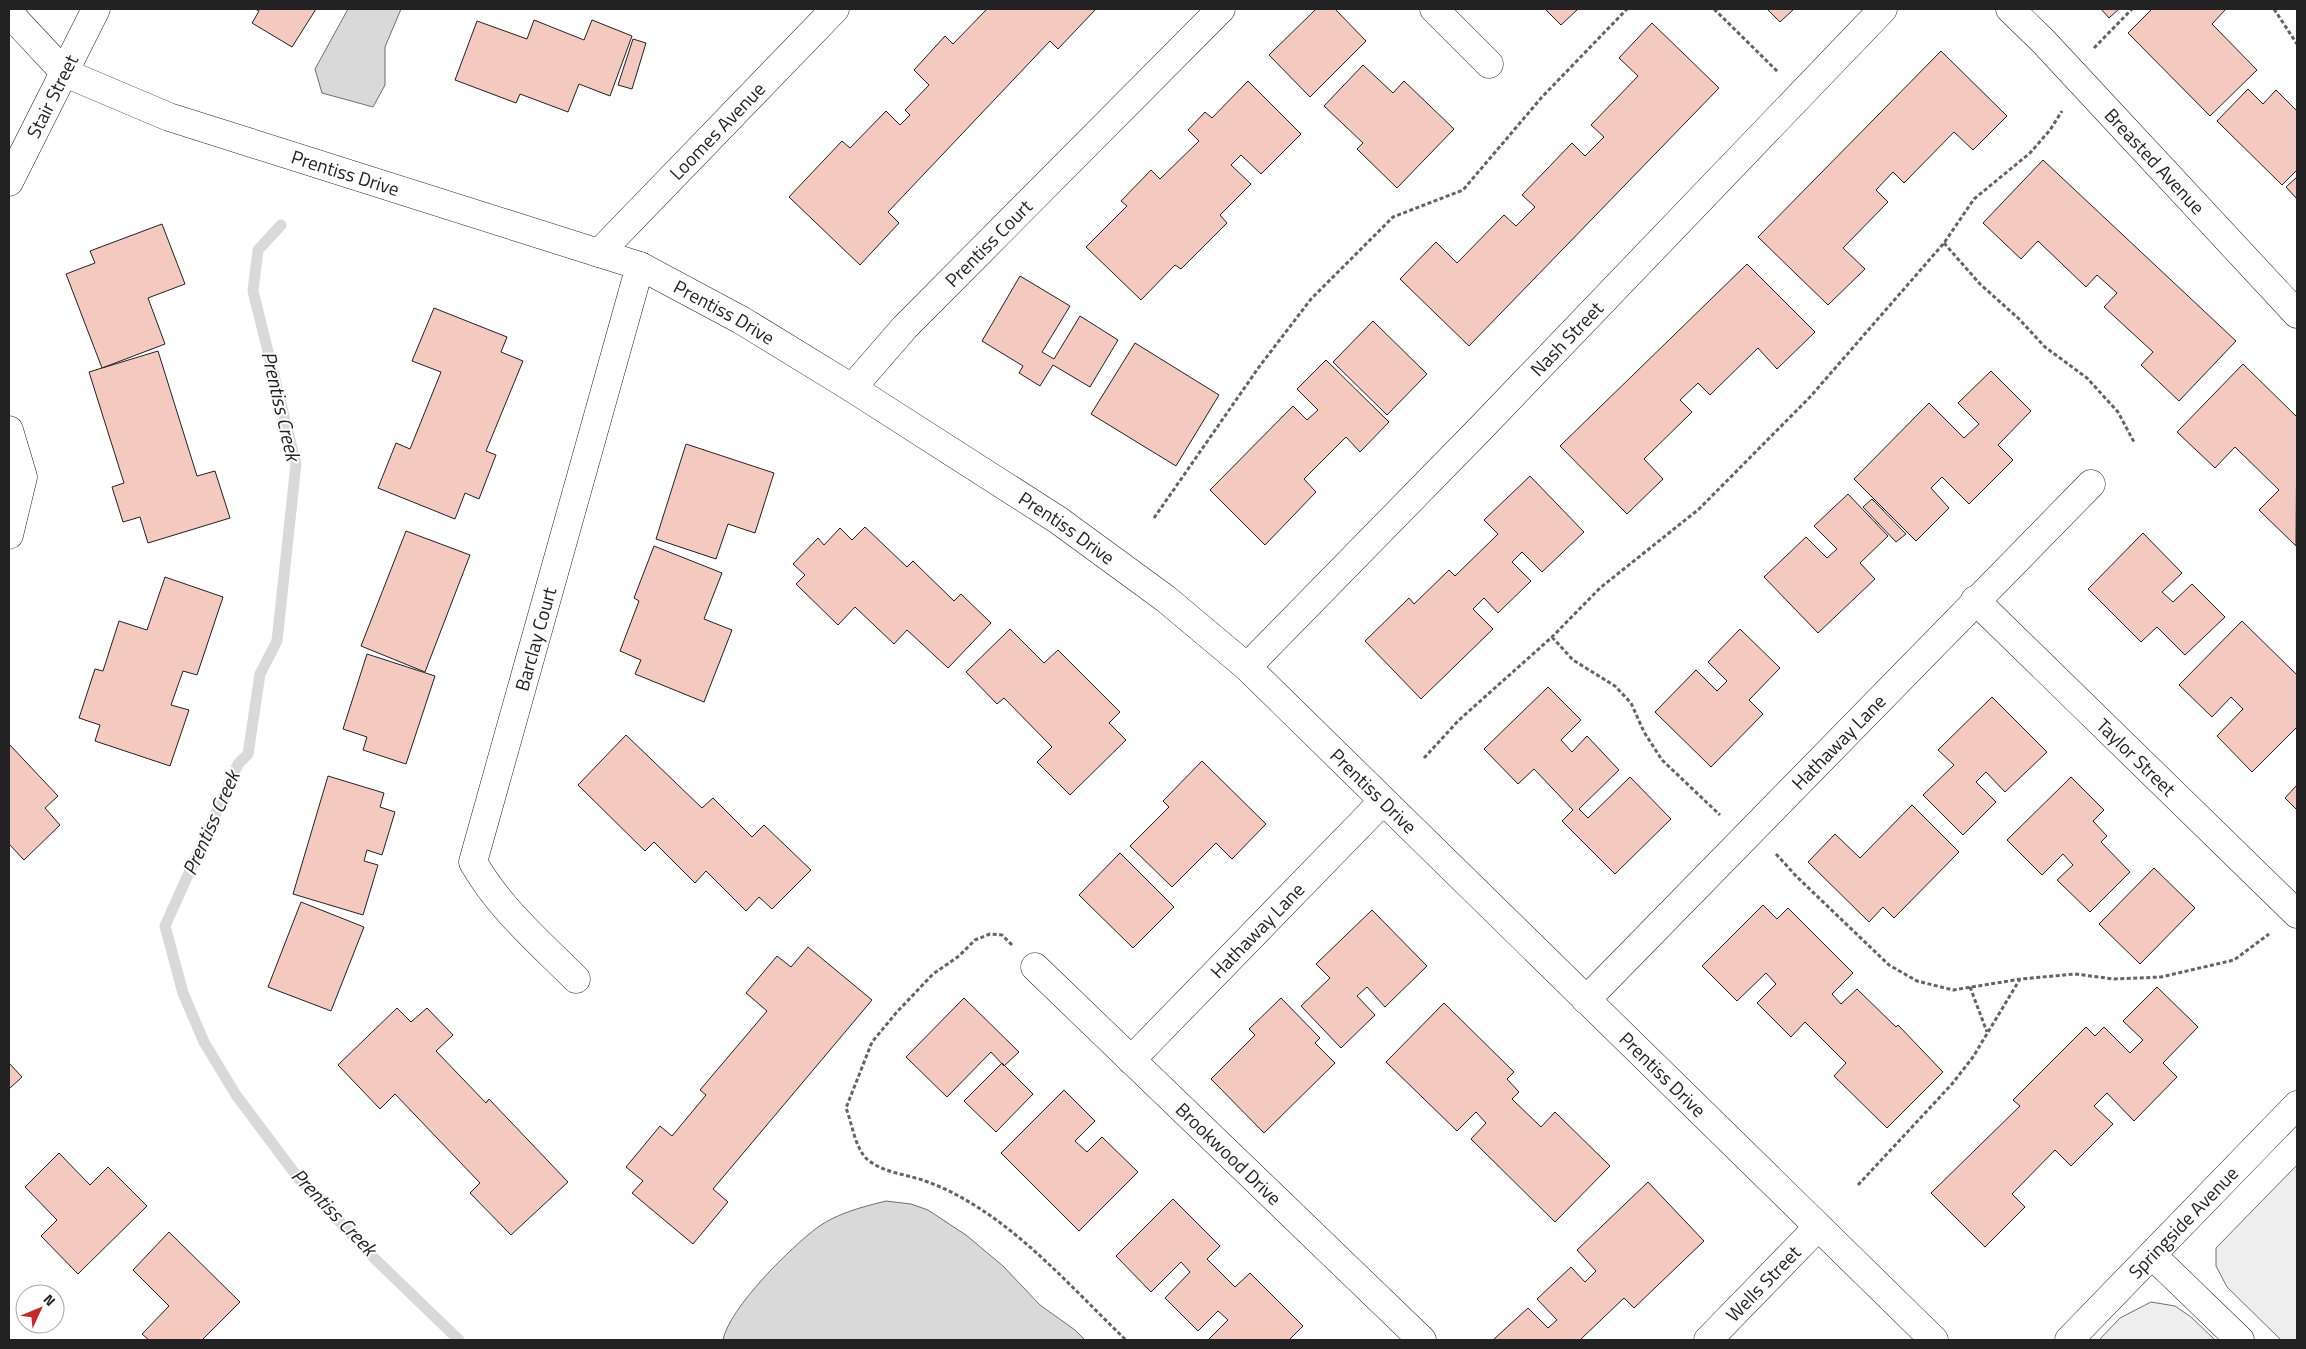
<svg xmlns="http://www.w3.org/2000/svg" width="2306" height="1349" font-family="'Titillium Web',sans-serif">
<style>
.green{fill:#eee;stroke:#6f6f6f}
.water{fill:#d9d9d9;stroke:#6f6f6f}
.lines{fill:none;stroke-linecap:round;stroke-linejoin:round}
.stream{stroke:#d9d9d9;stroke-width:11}
.building{fill:#f3c9c0;stroke:#222}
.street-casing{stroke:#222;stroke-width:29}
.path{stroke:#646464;stroke-width:3;stroke-dasharray:4 2.5;stroke-linecap:butt}
.street{stroke:#fff;stroke-width:28}
.labels{text-anchor:middle;stroke-width:4;stroke-linejoin:round;paint-order:stroke}
.street-label{font-size:19px;fill:#222;stroke:#fff}
.water-label{font-size:20px;font-style:italic;fill:#222;stroke:#fff}
</style>
<rect width="100%" height="100%" fill="#fff"/>
<path class="green" d="M2297 1165V1340H2281L2227 1287 2216 1266V1248Z
M2151 1302 2175 1306 2191 1317 2215 1340H2099L2120 1318Z"/>
<path class="water" d="M348 9H401L385 47V85L373 107 322 93 315 69Z
M886 1201 911 1204 928 1210 966 1235 1003 1266 1040 1305 1075 1330 1085 1340H723C729 1308 791 1247 818 1227 838 1213 862 1207 886 1201Z"/>
<g class="lines">
<path class="stream" d="M281 225 258 250 253 291 296 464 277 641 260 674 248 754 238 764 165 926 183 993 204 1042 236 1095 299 1179 376 1260 459 1340"/>
</g>
<path class="building" d="M255 9H316L292 47 252 23 259 11Z
M987 9H1096L1058 49 1050 41 888 212 899 223 860 265 789 197 842 141 850 148 886 111 900 125 910 115 905 110 929 85 914 70 945 36 953 44Z
M1316 9H1335L1366 41 1310 97 1269 55Z
M1545 9H1578L1561 25Z
M1767 9H1794L1780 22Z
M2101 9H2119L2109 18Z
M2152 9H2226L2212 24 2257 70 2210 116 2128 33Z
M534 20 584 40 592 20 632 36 610 96 579 84 568 112 520 94 516 103 455 80 477 21 527 39Z
M1652 23 1719 88 1469 346 1400 279 1436 242 1457 263 1504 215 1516 226 1535 207 1522 195 1572 143 1585 156 1604 137 1591 125 1638 76 1619 58Z
M633 39 646 43 632 89 618 85Z
M1941 51 2007 116 1973 150 1954 132 1904 183 1893 172 1876 190 1888 202 1843 248 1865 269 1828 305 1758 237Z
M1363 65 1393 93 1404 81 1454 129 1397 188 1357 149 1363 143 1324 106Z
M1248 81 1301 134 1261 174 1241 155 1231 165 1251 184 1220 215 1227 223 1181 269 1175 265 1141 300 1086 247 1127 206 1121 201 1151 170 1160 179 1199 141 1188 130 1205 112 1212 118Z
M2248 89 2263 104 2276 90 2297 111V170L2282 185 2217 121Z
M2043 160 2236 341 2179 401 2141 365 2153 352 2104 307 2117 293 2097 275 2086 287 2038 241 2021 259 1983 223Z
M2297 177V199L2286 187Z
M162 224 185 284 148 298 165 344 102 368 66 274 95 263 90 251Z
M1747 264 1815 332 1777 369 1758 348 1710 395 1698 383 1680 400 1692 412 1644 459 1663 479 1627 514 1560 446Z
M1020 276 1070 306 1042 352 1054 359 1080 316 1118 340 1090 387 1053 365 1040 386 1019 373 1023 366 982 341Z
M434 308 507 337 501 352 523 361 486 451 496 455 479 499 465 493 455 519 378 488 396 443 410 449 441 372 412 361Z
M1373 321 1427 374 1387 415 1333 362Z
M1135 343 1219 395 1176 466 1091 414Z
M158 351 197 476 215 471 230 518 148 543 140 517 123 522 112 487 124 483 89 372Z
M1326 360 1389 422 1360 452 1346 437 1304 479 1316 492 1265 545 1210 490 1293 406 1307 420 1318 410 1297 389Z
M2243 364 2297 417 2296 546 2259 510 2279 490 2235 447 2215 468 2177 432Z
M1991 371 2031 411 1998 445 2013 460 1969 504 1942 477 1931 488 1949 508 1916 541 1854 479 1929 403 1964 438 1979 424 1958 403Z
M686 444 774 473 755 533 728 524 716 559 656 539Z
M1530 476 1584 532 1542 572 1522 552 1512 562 1531 581 1498 613 1484 598 1473 609 1493 629 1421 699 1365 641 1409 598 1414 604 1449 570 1455 576 1498 534 1484 520Z
M1848 494 1888 536 1860 563 1875 579 1818 633 1764 577 1806 537 1827 558 1837 549 1814 526Z
M1872 499 1906 534 1896 542 1863 507Z
M865 527 907 567 913 561 954 601 961 594 991 623 948 668 907 630 894 644 855 607 838 625 796 584 805 575 793 564 818 538 824 545 840 528 852 540Z
M406 531 470 555 425 672 361 646Z
M2143 533 2182 573 2162 592 2173 602 2192 584 2225 617 2185 655 2157 627 2141 642 2088 589Z
M654 546 722 573 704 619 732 630 704 702 635 674 641 660 620 651 639 601 634 598Z
M165 577 223 597 197 675 183 671 171 705 189 710 170 766 95 741 100 725 79 718 95 669 103 671 119 621 147 630Z
M2242 621 2297 675V727L2252 772 2217 736 2243 709 2231 697 2212 717 2179 685Z
M1010 629 1044 663 1058 650 1120 712 1109 723 1126 740 1070 795 1037 762 1052 747 1004 698 997 704 966 672Z
M1740 629 1780 668 1749 700 1763 714 1711 767 1655 712 1696 670 1717 691 1727 681 1708 662Z
M367 654 435 676 406 764 363 750 367 737 343 729Z
M1548 687 1581 720 1561 740 1572 752 1587 736 1619 770 1579 809 1588 818 1630 777 1671 819 1615 874 1562 821 1573 810 1534 769 1518 784 1484 749Z
M1992 697 2047 752 2005 792 1986 772 1976 782 1996 802 1963 835 1923 795 1954 765 1938 750Z
M626 735 702 808 713 798 752 837 764 825 811 870 772 909 759 897 746 911 706 871 695 883 654 842 645 851 578 785Z
M9 744 58 796 45 808 60 825 24 860 9 844Z
M1202 761 1266 824 1232 859 1216 843 1172 887 1130 846 1169 807 1163 801Z
M328 776 384 793 380 807 395 812 382 855 367 850 364 861 378 865 363 915 293 894Z
M2071 777 2104 810 2093 821 2107 836 2101 842 2130 872 2090 912 2057 880 2073 865 2063 854 2042 875 2007 840Z
M2297 785V810L2285 798Z
M1912 805 1959 852 1894 918 1883 907 1869 922 1808 862 1835 834 1860 858Z
M1120 853 1174 907 1133 948 1079 895Z
M2154 868 2195 908 2140 964 2099 924Z
M301 902 364 927 331 1011 268 987Z
M1763 905 1777 919 1788 908 1853 973 1832 994 1841 1004 1857 989 1896 1027 1898 1025 1943 1072 1887 1128 1834 1076 1846 1063 1805 1022 1791 1037 1757 1003 1776 984 1766 973 1737 1001 1702 966Z
M1372 910 1427 966 1385 1007 1367 987 1357 996 1375 1015 1341 1048 1301 1006 1330 978 1316 964Z
M808 947 872 1000 713 1189 728 1202 693 1244 632 1193 643 1181 626 1167 660 1126 672 1136 706 1095 700 1090 767 1011 746 993 777 956 791 967Z
M2157 987 2198 1027 2163 1063 2177 1077 2134 1121 2107 1093 2094 1106 2113 1124 2071 1166 2055 1150 2012 1194 2025 1207 1985 1247 1931 1193 2020 1106 2013 1100 2086 1027 2095 1036 2104 1027 2130 1053 2143 1040 2123 1021Z
M964 998 1019 1052 1004 1066 991 1052 947 1097 906 1057Z
M1281 998 1320 1038 1315 1043 1335 1063 1264 1133 1211 1079 1255 1035 1249 1029Z
M1444 1003 1514 1072 1507 1079 1519 1092 1512 1099 1541 1127 1555 1112 1610 1166 1555 1222 1471 1139 1486 1123 1476 1112 1457 1131 1386 1062Z
M397 1008 411 1022 427 1008 453 1035 436 1051 486 1103 489 1099 568 1182 511 1235 470 1193 480 1183 395 1094 380 1109 338 1065Z
M9 1063 22 1077 9 1089Z
M1002 1063 1033 1094 996 1132 964 1101Z
M1064 1090 1095 1121 1075 1141 1087 1152 1102 1137 1138 1172 1079 1231 1001 1153Z
M59 1153 90 1185 108 1167 147 1206 78 1274 41 1236 57 1220 25 1187Z
M1648 1182 1704 1241 1634 1308 1624 1298 1580 1340H1493L1528 1308 1548 1328 1557 1320 1537 1299 1571 1267 1585 1282 1596 1271 1577 1250Z
M1173 1199 1220 1246 1207 1259 1235 1287 1250 1273 1303 1326 1289 1340H1208L1228 1320 1218 1311 1198 1331 1165 1298 1190 1272 1181 1262 1151 1292 1116 1256Z
M169 1232 240 1302 202 1340H149L142 1334 169 1306 133 1270Z"/>
<g class="lines">
<defs>
<g id="street">
<path d="M1434 9 1489 64"/>
<path id="s1" d="M2010 9 2043 41 2297 314"/>
<path id="s2" d="M9 13 65 73 169 117 640 266 741 320 852 388 1058 520 1166 599 1247 667 1934 1340"/>
<path id="s3" d="M9 182 96 9"/>
<path id="s4" d="M599 253 835 9"/>
<path id="s5" d="M852 388 905 327 1221 9"/>
<path d="M9 430 23 477 9 535"/>
<path id="s6" d="M1975 600 2297 914"/>
<path id="s7" d="M1247 667 1480 429 1883 9"/>
<path id="s8" d="M1035 967 1422 1340"/>
<path id="s9" d="M576 979C539 942 499 908 473 862L640 266"/>
<path id="s10" d="M1586 1000 2091 484"/>
<path id="s11" d="M1131 1060 1383 801"/>
<path d="M2152 1255 2240 1340"/>
<path id="s12" d="M1708 1340 1818 1227"/>
<path id="s13" d="M2069 1340 2297 1105"/>
</g>
</defs>
<use href="#street" class="street-casing"/>
<path class="path" d="M1714 9 1778 72
M2274 9 2297 44
M2094 48 2132 9
M1944 243 1980 284 2018 318 2045 347 2087 378 2118 412 2134 442
M1154 518 1259 367 1311 299 1393 217 1463 190 1542 97 1627 9
M1552 637 1573 660 1615 686 1631 703 1644 732 1662 760 1720 815
M1424 758 1459 720 1552 637 1600 588 1699 509 1810 397 1944 243 1974 199 2030 153 2050 130 2062 111
M1776 854 1797 877 1889 965 1917 981 1953 990 2021 979 2075 974 2114 979 2161 977 2234 960 2269 934
M1012 945 1002 935 990 934 975 940 959 956 933 974 896 1013 872 1042 846 1108C852 1123 855 1149 868 1160 884 1173 906 1174 925 1181 946 1188 967 1200 985 1212 1037 1247 1081 1297 1126 1340
M1970 987 1987 1032
M1858 1185 1952 1084 1973 1057 2020 979"/>
<use href="#street" class="street"/>
</g>
<g class="labels">
<g class="street-label">
<text dy="7" stroke="none"><textPath href="#s3" startOffset="96">Stair Street</textPath></text>
<text dy="7" stroke="none"><textPath href="#s4" startOffset="170">Loomes Avenue</textPath></text>
<text dy="7" stroke="none"><textPath href="#s1" startOffset="210">Breasted Avenue</textPath></text>
<text dy="7" stroke="none"><textPath href="#s2" startOffset="380">Prentiss Drive</textPath></text>
<text dy="7" stroke="none"><textPath href="#s5" startOffset="199">Prentiss Court</textPath></text>
<text dy="7" stroke="none"><textPath href="#s2" startOffset="785">Prentiss Drive</textPath></text>
<text dy="7" stroke="none"><textPath href="#s7" startOffset="458">Nash Street</textPath></text>
<text dy="7" stroke="none"><textPath href="#s2" startOffset="1190">Prentiss Drive</textPath></text>
<text dy="7" stroke="none"><textPath href="#s9" startOffset="388">Barclay Court</textPath></text>
<text dy="7" stroke="none"><textPath href="#s10" startOffset="361">Hathaway Lane</textPath></text>
<text dy="7" stroke="none"><textPath href="#s6" startOffset="225">Taylor Street</textPath></text>
<text dy="7" stroke="none"><textPath href="#s2" startOffset="1595">Prentiss Drive</textPath></text>
<text dy="7" stroke="none"><textPath href="#s11" startOffset="181">Hathaway Lane</textPath></text>
<text dy="7" stroke="none"><textPath href="#s2" startOffset="2000">Prentiss Drive</textPath></text>
<text dy="7" stroke="none"><textPath href="#s8" startOffset="269">Brookwood Drive</textPath></text>
<text dy="7" stroke="none"><textPath href="#s13" startOffset="164">Springside Avenue</textPath></text>
<text dy="7" stroke="none"><textPath href="#s12" startOffset="79">Wells Street</textPath></text>
</g>
<g class="water-label">
<text transform="translate(281 406) rotate(77)" y="7">Prentiss Creek</text>
<text transform="translate(211 823) rotate(-66)" y="7">Prentiss Creek</text>
<text transform="translate(334 1212) rotate(46)" y="7">Prentiss Creek</text>
</g>
</g>
<rect width="2306" height="1349" fill="none" stroke="#222222" stroke-width="20"/>
<g transform="translate(40 1309) rotate(46)"><circle r="24" fill="#ffffff" stroke="#a7a7a7"/>
<path d="M0-4L9 19L0 12L-9 19Z" fill="#c62828"/>
<text y="-8" font-size="14" font-weight="bold" text-anchor="middle" fill="#222222">N</text>
</g>
</svg>
